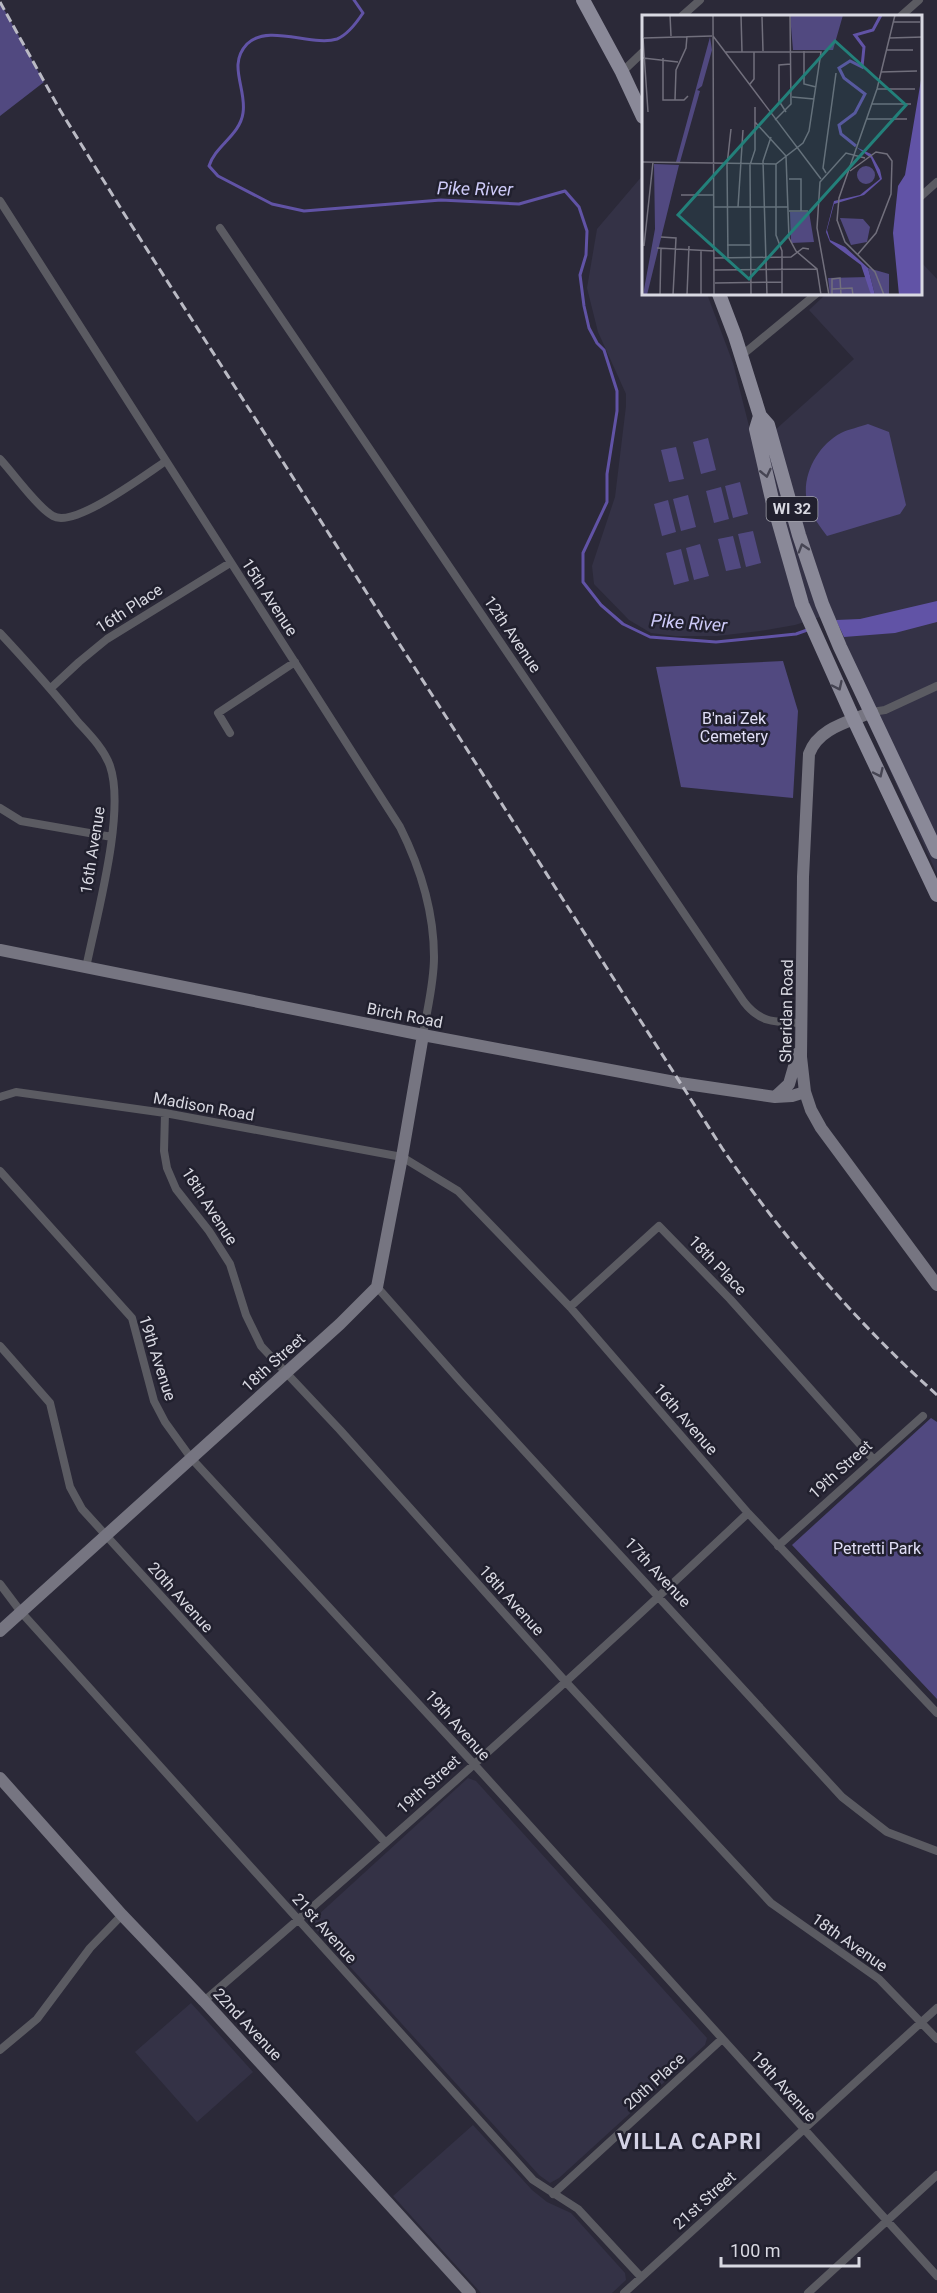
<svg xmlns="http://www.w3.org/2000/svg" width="937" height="2293" font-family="Roboto,sans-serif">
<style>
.built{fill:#343246}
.green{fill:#514980}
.water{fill:#6153a6}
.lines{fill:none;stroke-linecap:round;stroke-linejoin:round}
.stream{stroke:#6153a6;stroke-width:3}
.street{stroke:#5b5b62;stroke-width:8}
.secondary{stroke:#767581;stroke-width:12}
.primary{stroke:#8a8998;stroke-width:14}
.rail{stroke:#babac4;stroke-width:3;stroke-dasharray:9 4.5;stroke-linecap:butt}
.oneway{stroke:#464553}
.labels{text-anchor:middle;stroke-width:5;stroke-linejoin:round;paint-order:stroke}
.shield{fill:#21202e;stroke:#a2a2ac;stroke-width:1.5}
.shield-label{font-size:15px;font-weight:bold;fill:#d9d9e2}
.street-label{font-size:16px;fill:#d9d9e2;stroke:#21202e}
.park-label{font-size:16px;fill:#e0def6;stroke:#21202e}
.water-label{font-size:18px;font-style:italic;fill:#cdcaf8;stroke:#21202e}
.district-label{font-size:22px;font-weight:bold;letter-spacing:1.5px;fill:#d3d2e5;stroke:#21202e}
.inset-river{fill:none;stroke:#6153a6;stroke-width:3}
.inset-road{fill:none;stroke:#716f7c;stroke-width:1.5}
.view{fill:#23807a;fill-opacity:0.15;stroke:#23807a;stroke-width:3}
.inset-edge{fill:none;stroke:#d9d9e2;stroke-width:3}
</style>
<rect width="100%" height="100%" fill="#2b2938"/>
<path class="built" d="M643 175V294H707L733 363 750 430 774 431 854 359 809 310 826 294H920L921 262 937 279V874L820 617 795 625 760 631 717 636H675L651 633 629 620 594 584 592 566 615 497 626 406V394L598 332 587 288 597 229Z
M468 1778 476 1781 707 2038 705 2045 559 2178 550 2183 539 2175 314 1927 313 1923 317 1916Z
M191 2003 253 2072 197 2122 135 2052Z
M473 2125 532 2190 547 2202 571 2213 625 2273 626 2280 612 2293H481L393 2196Z"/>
<path class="green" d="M0 2 44 82 0 116Z
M868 424 889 432 906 505 900 514 827 536C818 524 807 510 806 495 804 470 820 444 841 433 849 429 860 427 868 424Z
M708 438 716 470 701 474 693 442Z
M676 447 684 479 669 482 661 450Z
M740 482 748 514 733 518 725 486Z
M721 487 729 519 714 523 706 491Z
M688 495 696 527 681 531 673 499Z
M668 500 676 532 662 536 654 504Z
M753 531 761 563 746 567 738 534Z
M733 536 741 568 726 571 718 539Z
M700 544 709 576 694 580 686 548Z
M681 549 689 581 674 585 666 553Z
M783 661 798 711 793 798 681 787 656 667Z
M931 1418 937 1422V1699L792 1545Z"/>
<path class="water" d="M937 601V622L895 633 844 637 836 620 860 619Z"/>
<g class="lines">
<path class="stream" d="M354 0 363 13C357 22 347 35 337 39 312 47 268 23 247 44 227 65 247 89 243 113 240 135 215 146 209 166L218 176 272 204 304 211 441 200 519 204 565 191 579 207 587 231 586 255 580 275 584 306 589 328 597 343 604 350 617 391V411L607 474V502L583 553V582L601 605 623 624 650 637 716 642 796 634 810 629"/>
<path class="street" d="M682 16 700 0
M901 16 919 0
M622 72 643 52
M920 197 937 182
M0 201 400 827C420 867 434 913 434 957 434 984 427 1009 423 1035
M220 228 744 1002C761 1024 776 1022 802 1023
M741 356 816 294
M0 459C14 474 37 507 53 516 74 529 146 474 166 461
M0 633C27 662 53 691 78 722 90 735 104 749 110 766 126 812 96 918 86 968
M51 688 79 662 107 639 230 563
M872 712 885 710 937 686
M230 733 218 713 295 662
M0 808 21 821 112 837
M0 1097 16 1092 165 1113 402 1157 458 1191 570 1307 748 1513 937 1713
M165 1113 164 1151 167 1168 176 1189 209 1231 230 1264 246 1315 261 1346 340 1430 565 1681 771 1903 879 1979 937 2039
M0 1171 132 1318 154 1401 165 1422 191 1458 473 1763 937 2276
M377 1287 461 1382 842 1797 887 1832 937 1851
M570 1307 659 1226 730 1299 873 1459
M0 1346 50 1403 70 1487 82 1509 385 1842
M778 1546 923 1416
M0 1584 21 1612 533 2180 578 2209 641 2277
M204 2001C389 1842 571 1680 748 1513
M0 2050 37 2019 90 1948 122 1915
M553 2194 722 2039
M624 2293 937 2008
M808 2293 937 2175"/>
<path class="secondary" d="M872 712C849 722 818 728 809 754L803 877 801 1057 805 1092 811 1110 821 1128 937 1285
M0 950 423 1035 680 1083 775 1097 792 1096 805 1092
M775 1097 789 1084 798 1053
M0 1631 340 1324 377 1287 402 1157 423 1035
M0 1778 122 1915 204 2001 470 2293"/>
<path class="primary" d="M583 0 622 72 643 117
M719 294 735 336 760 416 768 425 799 535 822 604 840 647 937 852
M760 416 756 429 772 499 802 604 854 720 937 895"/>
<path class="rail" d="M0 2 60 110 123 212 722 1148C784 1239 855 1321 937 1395"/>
</g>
<defs><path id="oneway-chevron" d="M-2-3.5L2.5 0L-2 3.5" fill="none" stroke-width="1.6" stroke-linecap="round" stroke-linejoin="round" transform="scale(1.5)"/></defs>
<g class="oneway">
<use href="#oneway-chevron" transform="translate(766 473) rotate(77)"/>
<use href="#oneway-chevron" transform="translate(803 548) rotate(-107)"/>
<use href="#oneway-chevron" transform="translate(838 686) rotate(65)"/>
<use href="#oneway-chevron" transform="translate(879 773) rotate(65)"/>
</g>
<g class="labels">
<rect class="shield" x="766.5" y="497" width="51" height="24" rx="4.5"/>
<g class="shield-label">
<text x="792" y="514">WI 32</text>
</g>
<g class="street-label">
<text transform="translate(270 597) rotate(57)" y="6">15th Avenue</text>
<text transform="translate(129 608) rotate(-33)" y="6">16th Place</text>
<text transform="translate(513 634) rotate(56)" y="6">12th Avenue</text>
<text transform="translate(92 850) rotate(-81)" y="6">16th Avenue</text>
<text transform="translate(786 1011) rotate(-89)" y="6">Sheridan Road</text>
<text transform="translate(405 1015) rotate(11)" y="6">Birch Road</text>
<text transform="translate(204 1106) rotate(10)" y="6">Madison Road</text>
<text transform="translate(210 1206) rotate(57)" y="6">18th Avenue</text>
<text transform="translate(718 1265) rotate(46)" y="6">18th Place</text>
<text transform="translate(158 1358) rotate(72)" y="6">19th Avenue</text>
<text transform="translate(273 1362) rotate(-42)" y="6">18th Street</text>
<text transform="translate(686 1419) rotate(49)" y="6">16th Avenue</text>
<text transform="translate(840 1469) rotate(-42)" y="6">19th Street</text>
<text transform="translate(658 1572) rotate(47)" y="6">17th Avenue</text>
<text transform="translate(181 1597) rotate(48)" y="6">20th Avenue</text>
<text transform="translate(512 1600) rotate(48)" y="6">18th Avenue</text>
<text transform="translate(458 1725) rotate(48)" y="6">19th Avenue</text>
<text transform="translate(428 1784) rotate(-42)" y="6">19th Street</text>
<text transform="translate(325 1928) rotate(48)" y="6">21st Avenue</text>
<text transform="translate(850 1942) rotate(35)" y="6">18th Avenue</text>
<text transform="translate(248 2024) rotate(47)" y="6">22nd Avenue</text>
<text transform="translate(654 2081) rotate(-42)" y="6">20th Place</text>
<text transform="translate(784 2086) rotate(48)" y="6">19th Avenue</text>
<text transform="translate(704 2200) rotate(-42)" y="6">21st Street</text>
</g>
<g class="park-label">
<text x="734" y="724">B'nai Zek<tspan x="734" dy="18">Cemetery</tspan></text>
<text x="877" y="1554">Petretti Park</text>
</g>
<g class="water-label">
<text transform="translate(475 189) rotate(1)" y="6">Pike River</text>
<text transform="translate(689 623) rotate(4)" y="6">Pike River</text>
</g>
<g class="district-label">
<text x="690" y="2149">VILLA CAPRI</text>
</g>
</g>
<g transform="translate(642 15)">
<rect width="280" height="280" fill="#2b2938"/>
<path d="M148 0H201L191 35H151ZM68 22 70 35 60 71 55 75 58 76 38 147H34ZM12 149 37 150 5 280H1L13 214ZM215 160a9 9 0 1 1 18 0a9 9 0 1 1-18 0ZM148 197H167L172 227 149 228ZM198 203 221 204 228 212 225 227 209 230ZM226 253 247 259V280H233ZM226 262 229 280H188L186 263Z" fill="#514980"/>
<path d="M280 59V280H257L251 218 256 171 263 160ZM214 132 229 139 238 155 240 164 222 180 192 189 185 215 188 225 203 232 226 253 233 280H229L219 250 188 227 184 217 192 186 218 180 238 164 229 143Z" fill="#6153a6"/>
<path class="inset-river" d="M214 131 199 119 197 110 213 98 223 79 202 63 197 53 208 46 220 52 222 32 213 20 231 15 239 0"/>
<path class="inset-road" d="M28 0 29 21M71 0 72 280M99 0 100 37M120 2 121 36M251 7H278M71 21 179 164M1 23 6 97M2 23 70 21M247 23 281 22M244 35H271M162 36V69L174 72M1 43 36 47M21 43V85H42L46 81M239 57 275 56M108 69 112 64V37M235 74H273M150 82 172 84M33 85 34 55 44 33 45 21M230 89H269M144 97 137 86V50L149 49M225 104H265M133 105 149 89 148 0M113 107 144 141 147 223 154 236 175 254 179 280M0 147 134 149 161 128 167 116 179 37H83M134 149V220L140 236V280M208 156 234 137 245 139 250 146 249 179 234 218 216 239M184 158 181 153 194 58M147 164H159V196M39 180H71M72 192H146M96 192 101 115M147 196H166M195 205 203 227 233 257 242 280M195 206 197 183 235 74 253 0M19 222 34 223 31 280M85 230H108M2 231 11 147M15 233 72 236M86 242 85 150 89 114M72 243 149 242 161 233 167 234M72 255 175 254M73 268 140 267M190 274 210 273 211 280M18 280 19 233M45 280 47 231M59 280V235M72 280 187 279M109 280 108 150 113 135V92M125 280 121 146 129 122M187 280 175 213 178 167 204 138 223 143M190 280V264L198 263 199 280"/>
<path class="view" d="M193 26 264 90 107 264 36 200Z"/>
<rect width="280" height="280" class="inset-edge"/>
</g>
<path d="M721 2257v9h138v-9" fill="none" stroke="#d9d9e2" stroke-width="3"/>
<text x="730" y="2257" font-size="18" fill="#d9d9e2" stroke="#21202e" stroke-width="4.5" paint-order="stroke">100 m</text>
</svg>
